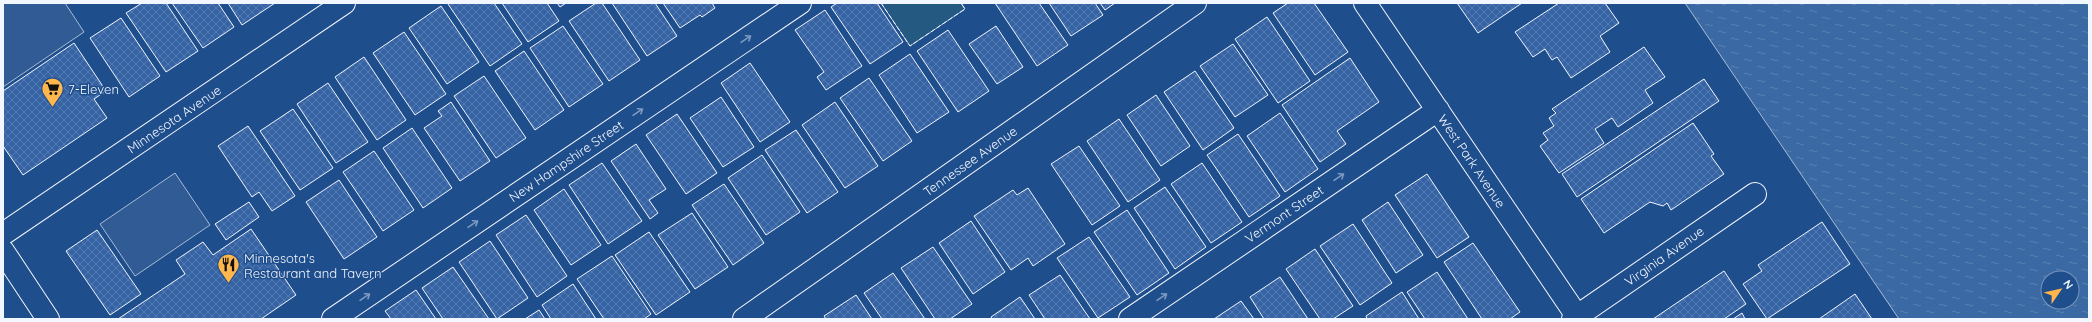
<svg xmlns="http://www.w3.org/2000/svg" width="2092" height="322" font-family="Quicksand,sans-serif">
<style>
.grass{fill:#245a82;stroke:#a8bbd7}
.parking{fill:#305b95;stroke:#a8bbd7}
.water{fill:url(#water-ripples);stroke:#a8bbd7;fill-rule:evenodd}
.building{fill:url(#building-cross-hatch);stroke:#f2f6ff}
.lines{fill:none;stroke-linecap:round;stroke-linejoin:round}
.street-casing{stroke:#f2f6ff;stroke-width:24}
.highway-casing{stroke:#f2f6ff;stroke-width:24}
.street{stroke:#1f4e8c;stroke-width:22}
.highway{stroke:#1f4e8c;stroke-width:22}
.fence{stroke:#f2f6ff;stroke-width:1;stroke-dasharray:5 2;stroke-linecap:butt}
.oneway{stroke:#7e9ac0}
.labels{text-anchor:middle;stroke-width:3;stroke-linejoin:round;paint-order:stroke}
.poi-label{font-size:13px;fill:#f2f6ff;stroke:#1f4e8c;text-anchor:start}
.street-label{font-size:13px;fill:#f2f6ff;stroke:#1f4e8c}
</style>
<defs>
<pattern id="water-ripples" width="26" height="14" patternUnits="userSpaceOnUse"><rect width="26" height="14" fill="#3b69a3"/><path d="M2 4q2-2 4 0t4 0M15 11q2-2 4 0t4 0" fill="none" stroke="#587fb1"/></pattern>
<pattern id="building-cross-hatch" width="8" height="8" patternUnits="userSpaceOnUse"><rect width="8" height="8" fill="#3563a3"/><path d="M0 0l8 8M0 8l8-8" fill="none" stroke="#537ab1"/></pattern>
</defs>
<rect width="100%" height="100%" fill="#1f4e8c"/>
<path class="grass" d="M881 3H961L965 9 910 46Z"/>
<path class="parking" d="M3 3H65L84 32 3 87Z
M175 173 210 225 135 276 100 224Z"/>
<path class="water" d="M1685 3H2089V319H1899ZM2048 278H2072V302H2048Z"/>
<path class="building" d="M142 3H166L198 51 166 72 126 13Z
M172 3H218L234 27 203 48Z
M228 3H275L242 25Z
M449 3H494L522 44 490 66 448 4Z
M502 3H547L559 21 528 42Z
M557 3H566L560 7Z
M596 3H602L640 60 609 81 569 21Z
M612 3H655L677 36 647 56Z
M663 3H712L715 8 702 17 700 15 680 28Z
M837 3H877L903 42 870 64 831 7Z
M995 3H1039L1068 45 1037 66Z
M1049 3H1095L1103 15 1071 36Z
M1100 3H1115L1105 10Z
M1288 3H1314L1348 52 1315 75 1273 13Z
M1457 3H1522L1478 33Z
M1559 3H1605L1619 23 1600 36 1610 52 1571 78 1557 57 1552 60 1545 49 1533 57 1515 32Z
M441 6 479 62 447 84 409 28Z
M825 10 862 66 826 90 817 77 824 72 795 30Z
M1267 17 1310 81 1278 103 1235 39Z
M121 18 160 76 129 97 90 38Z
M563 26 603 84 569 107 530 48Z
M996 26 1023 67 997 84 969 44Z
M948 30 989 91 958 112 917 51Z
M404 32 446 94 415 115 373 53Z
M74 43 106 91 94 99 107 118 23 175 3 146V91Z
M1233 44 1268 95 1235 117 1200 66Z
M1644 47 1665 77 1645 90 1653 103 1618 127 1612 118 1595 129 1604 143 1559 173 1540 146 1548 140 1543 133 1554 126 1549 118 1556 113 1552 109Z
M524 51 564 110 535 130 495 71Z
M910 54 949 112 917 133 879 75Z
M364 57 406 120 377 140 335 77Z
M1350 58 1379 102 1337 131 1346 144 1320 162 1282 105Z
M750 63 790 122 760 142 721 83Z
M1195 71 1234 128 1203 150 1164 92Z
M484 76 526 138 496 158 454 96Z
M869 78 912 141 883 161 840 98Z
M1704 79 1719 101 1577 197 1562 174Z
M328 83 368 142 336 163 297 104Z
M1156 95 1190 146 1161 166 1127 115Z
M721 97 754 147 723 167 690 118Z
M451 102 490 161 460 181 424 128 442 116 438 111Z
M835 102 878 166 845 188 802 125Z
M293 109 333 168 300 190 260 131Z
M1280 113 1318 169 1285 192 1247 136Z
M677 114 717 173 686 194 646 135Z
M1119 119 1160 180 1128 202 1087 141Z
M1693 123 1714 154 1711 156 1724 174 1671 210 1667 203 1663 206 1650 202 1604 233 1581 199Z
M248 126 295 196 272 211 259 192 252 197 218 146Z
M412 128 452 188 423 208 383 148Z
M796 130 838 192 807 213 765 150Z
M1238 134 1280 196 1249 217 1207 155Z
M636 144 666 189 649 200 658 213 650 219 611 161Z
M1079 146 1120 206 1092 225 1051 164Z
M374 151 414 210 383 231 343 172Z
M762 155 800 212 766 235 728 178Z
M602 163 642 221 608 244 569 185Z
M1202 163 1242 222 1211 243 1171 184Z
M1427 174 1469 237 1437 258 1395 195Z
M339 180 377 237 344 259 306 202Z
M724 184 764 243 733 265 692 205Z
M1165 187 1206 247 1175 269 1134 208Z
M1028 188 1065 244 1033 266 1028 258 1011 270 974 216 1013 190 1017 195Z
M564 189 601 245 571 265 534 210Z
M249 202 259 217 226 240 215 224Z
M1388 202 1423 255 1396 273 1362 220Z
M1127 210 1169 273 1137 295 1094 232Z
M692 213 728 267 695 289 658 235Z
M526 215 567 276 537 297 496 235Z
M971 221 1005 272 973 294 939 243Z
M1822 222 1850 264 1767 319 1743 284 1762 271 1758 265Z
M1353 224 1392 283 1360 305 1320 246Z
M251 229 296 295 261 319H118L185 274 176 260 203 242 213 255Z
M97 230 141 294 110 315 66 251Z
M649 232 690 292 656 315 615 255Z
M1089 237 1130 297 1098 318 1057 258Z
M490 241 528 298 497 319 459 262Z
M1473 243 1520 312 1510 319H1482L1444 262Z
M933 247 972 304 950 319H935L901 268Z
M1315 249 1353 306 1333 319H1320L1286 269Z
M612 256 651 314 644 319H604L577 279Z
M453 267 489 319H443L422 288Z
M1724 271 1746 304 1724 319H1653Z
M1437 272 1468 319H1425L1407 292Z
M893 273 925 319H882L864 293Z
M1060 275 1090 319H1045L1029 295Z
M1280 277 1308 319H1264L1250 297Z
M573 284 596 319H551L542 305Z
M416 290 436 319H391L385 311Z
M1402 292 1419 319H1367L1366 316Z
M1855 294 1872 319H1819Z
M856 295 872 319H826L824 316Z
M1020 297 1035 319H992L991 317Z
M1241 301 1254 319H1214Z
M539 310 545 319H525Z
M1742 313 1745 319H1733Z"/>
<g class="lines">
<defs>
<path id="street" d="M1365 3 1579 319
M3 234 344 3
M333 319 800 3
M744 319 1195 3
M1130 319 1438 110
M1573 319 1755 194"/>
<path id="highway" d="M3 251 48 319"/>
</defs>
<use href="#street" class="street-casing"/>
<use href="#highway" class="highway-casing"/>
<use href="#street" class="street"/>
<use href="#highway" class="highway"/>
<path class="fence" d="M881 3 910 46 965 9 961 3"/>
</g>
<defs><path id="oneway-shaft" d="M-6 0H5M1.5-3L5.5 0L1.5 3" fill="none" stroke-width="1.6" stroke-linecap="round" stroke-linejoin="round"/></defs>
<g class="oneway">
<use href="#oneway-shaft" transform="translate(746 39) rotate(-34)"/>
<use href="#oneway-shaft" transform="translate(638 112) rotate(-34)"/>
<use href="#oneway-shaft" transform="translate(1339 177) rotate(-34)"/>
<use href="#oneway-shaft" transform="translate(473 224) rotate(-34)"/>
<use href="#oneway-shaft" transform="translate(365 297) rotate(-34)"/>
<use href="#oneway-shaft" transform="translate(1162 297) rotate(-34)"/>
</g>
<defs>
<symbol id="supermarket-pin" viewBox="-11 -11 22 30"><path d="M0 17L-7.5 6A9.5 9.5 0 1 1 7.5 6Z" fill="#ffb74d" stroke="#1f4e8c"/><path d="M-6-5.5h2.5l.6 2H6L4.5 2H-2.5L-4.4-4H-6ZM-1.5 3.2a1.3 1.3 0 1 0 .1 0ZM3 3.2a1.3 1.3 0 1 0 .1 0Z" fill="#111"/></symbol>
<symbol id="restaurant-pin" viewBox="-11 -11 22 30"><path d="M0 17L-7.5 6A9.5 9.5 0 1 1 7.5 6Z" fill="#ffb74d" stroke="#1f4e8c"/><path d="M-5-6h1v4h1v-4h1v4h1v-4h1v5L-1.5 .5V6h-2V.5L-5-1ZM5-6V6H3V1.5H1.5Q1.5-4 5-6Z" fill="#111"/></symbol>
</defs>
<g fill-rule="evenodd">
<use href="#supermarket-pin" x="40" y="76" width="25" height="34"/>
<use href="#restaurant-pin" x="216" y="252" width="25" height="34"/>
</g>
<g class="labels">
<g class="poi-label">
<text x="68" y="94">7-Eleven</text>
<text x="244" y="263">Minnesota's<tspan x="244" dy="15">Restaurant and Tavern</tspan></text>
</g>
<g class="street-label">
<text transform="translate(174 119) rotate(-34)" y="5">Minnesota Avenue</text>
<text transform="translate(566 161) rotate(-34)" y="5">New Hampshire Street</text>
<text transform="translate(970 161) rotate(-35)" y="5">Tennessee Avenue</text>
<text transform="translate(1472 161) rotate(56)" y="5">West Park Avenue</text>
<text transform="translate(1284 214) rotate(-34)" y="5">Vermont Street</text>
<text transform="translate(1664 256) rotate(-35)" y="5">Virginia Avenue</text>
</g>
</g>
<rect width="2092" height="322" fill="none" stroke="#f2f6ff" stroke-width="8"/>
<g transform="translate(2060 290) rotate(56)"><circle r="19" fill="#1f4e8c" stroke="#7391ba"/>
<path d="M0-3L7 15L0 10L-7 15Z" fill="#ffb74d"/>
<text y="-6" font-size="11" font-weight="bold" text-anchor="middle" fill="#f2f6ff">N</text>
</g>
</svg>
